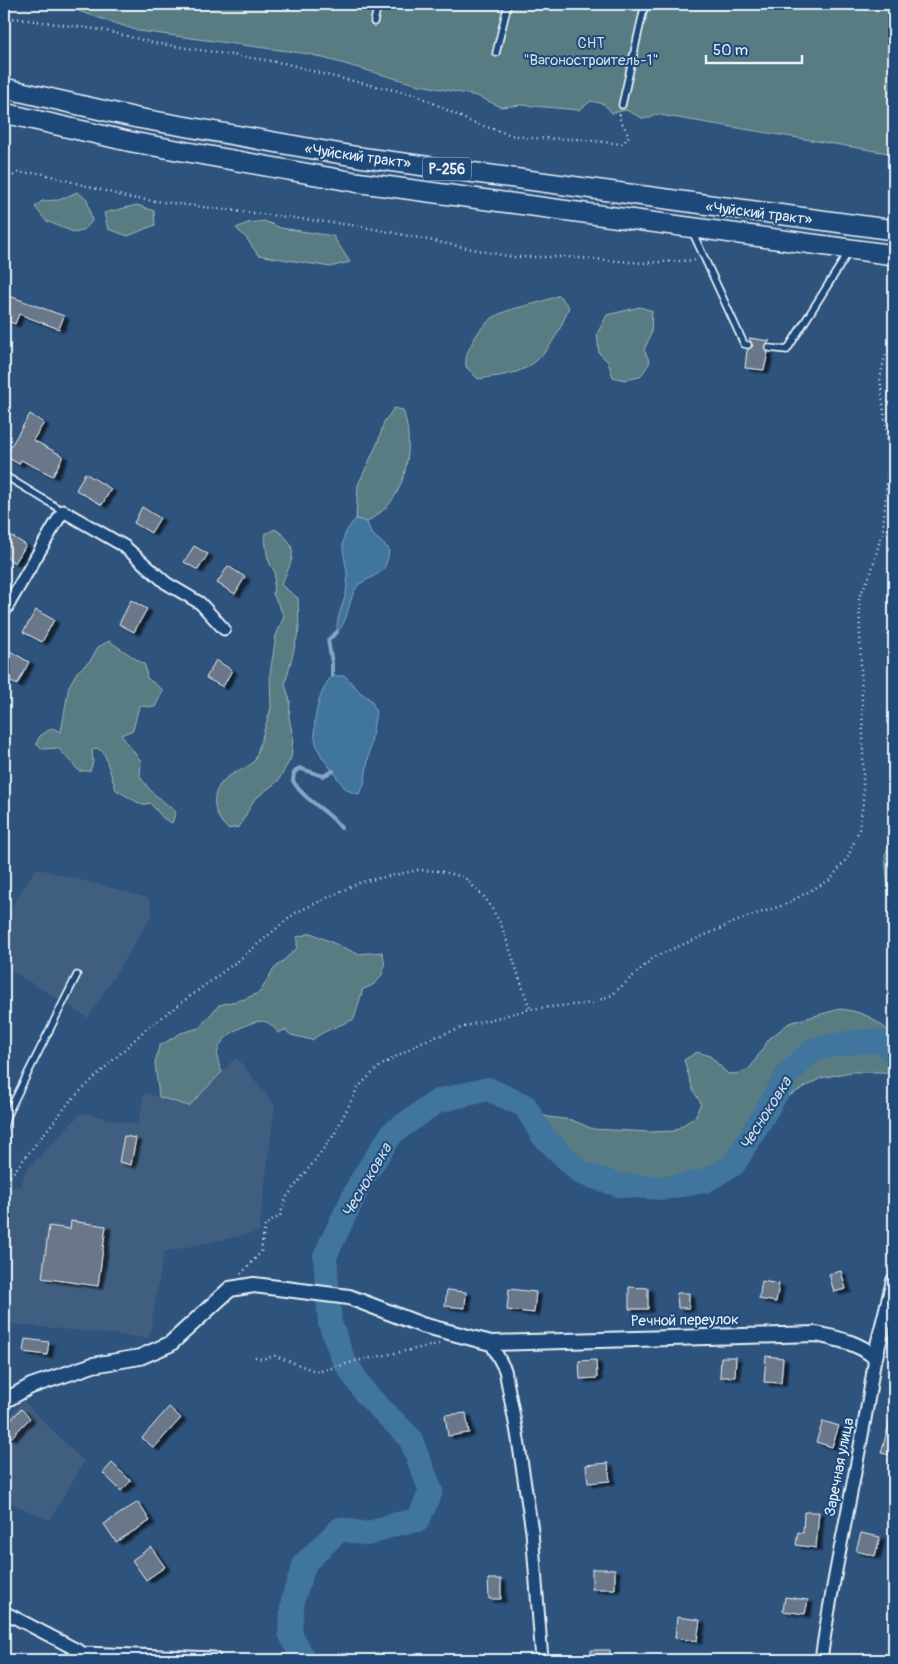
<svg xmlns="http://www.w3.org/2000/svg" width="898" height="1664" font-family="Pangolin,sans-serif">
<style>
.built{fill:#405e80}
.green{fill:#597c81;stroke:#a0b6bc}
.water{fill:#41749e;stroke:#84a6c2}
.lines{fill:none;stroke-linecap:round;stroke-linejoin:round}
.stream{stroke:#84a6c2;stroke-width:4}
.river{stroke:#41749e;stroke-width:24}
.building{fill:#697788;stroke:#e8f1f8;filter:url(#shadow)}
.service-casing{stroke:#e8f1f8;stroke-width:9}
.minor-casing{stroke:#e8f1f8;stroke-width:15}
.tertiary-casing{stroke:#e8f1f8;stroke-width:18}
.trunk-casing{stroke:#e8f1f8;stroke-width:22}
.path{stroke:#e8f1f8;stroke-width:2.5;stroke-dasharray:1 4;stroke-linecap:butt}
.service{stroke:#1f4a7a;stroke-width:5.5}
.minor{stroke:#1f4a7a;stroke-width:11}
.tertiary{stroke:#1f4a7a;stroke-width:14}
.trunk{stroke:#1f4a7a;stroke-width:19}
.labels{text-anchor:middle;stroke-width:4;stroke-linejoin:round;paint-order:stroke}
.shield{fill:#1f4a7a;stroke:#acbfd2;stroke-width:1}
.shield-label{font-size:14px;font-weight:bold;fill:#e8f1f8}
.park-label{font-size:15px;fill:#d3dfe6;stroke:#1f4a7a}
.street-label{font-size:15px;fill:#e8f1f8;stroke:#1f4a7a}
.water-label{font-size:16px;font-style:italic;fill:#cfdeea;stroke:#1f4a7a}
</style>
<defs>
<filter id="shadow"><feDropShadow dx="5" dy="3" stdDeviation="1" flood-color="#0009"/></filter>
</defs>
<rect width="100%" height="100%" fill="#2e537d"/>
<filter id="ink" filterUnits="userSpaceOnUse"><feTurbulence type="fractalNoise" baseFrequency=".02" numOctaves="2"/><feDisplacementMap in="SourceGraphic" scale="10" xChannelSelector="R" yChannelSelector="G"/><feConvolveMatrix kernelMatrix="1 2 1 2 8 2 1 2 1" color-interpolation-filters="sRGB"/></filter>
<g filter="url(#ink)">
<path class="built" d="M36 868 149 898 153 914 88 1018 4 966V918Z
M236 1057 275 1105 259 1232 164 1252 149 1338 4 1323V1259L11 1187 21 1186 25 1172 81 1113 138 1125 144 1093 189 1106Z
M23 1401 84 1462 50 1520 4 1500V1423Z"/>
<path class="green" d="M26 4H894V154L654 114 651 118H642L626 110 612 113 604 104 591 101 579 110 521 105 501 107 477 96 415 84 309 54 139 31 66 7Z
M77 192 87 199 92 221 85 229 76 233 46 221 35 207 42 201 59 200Z
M137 205 154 211 155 225 128 236 108 229 104 213Z
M264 221 281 228 333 236 350 262 330 267 258 255 247 239 236 228 248 223Z
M559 295 569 307C559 333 545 363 516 372 504 376 490 377 478 379L466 367C465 356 468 351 473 341 494 302 523 312 559 295Z
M640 307 652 311 651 334 644 350 650 362 640 377 624 380 613 377 608 362 599 353 597 334 607 315Z
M394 408 403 410C413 438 409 479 390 503 384 511 375 516 367 522L356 519 358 485 378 442 384 422Z
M275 529C302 546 292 561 281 585L298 598 299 630 285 684 290 701 289 717 293 738 291 758 278 781 254 800 239 827 228 829C211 814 209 790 229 776 239 770 248 768 255 760L271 708 270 674 276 636 284 616 273 594 275 572C266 561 266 548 265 534Z
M109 641 145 665 147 678 163 690 155 707 139 706 133 730 121 735 141 761 140 777 151 791 176 812 172 823 164 819 150 803 142 805 116 790 104 753 97 748 92 750 93 762 90 771H79L58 748 42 749 36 744 40 736 52 728 61 732 69 686 77 672 90 661 98 647Z
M894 836V901L888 890 885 855Z
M311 933 358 954 382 952C389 969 380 985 363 989L354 1019C340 1026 324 1030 312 1040L291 1035 285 1030 278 1033C276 1030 273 1026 270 1024 262 1018 252 1023 244 1026 224 1036 210 1048 222 1072L189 1106 159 1097 155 1064 159 1046 181 1033 199 1028 219 1005 245 999 260 992 273 970 297 948V937Z
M840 1009C866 1012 874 1019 894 1035V1075L883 1072H851L821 1078 767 1108 734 1164 705 1181 664 1188 619 1185 581 1173 543 1136 525 1106 548 1117 572 1120 593 1129 650 1132 674 1131 695 1117 701 1103 693 1090 684 1060 697 1052 710 1056 728 1074 741 1073 750 1068 769 1039 789 1023Z"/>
<path class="water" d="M356 519 367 522 371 533 389 549C387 575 377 573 358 585 348 598 349 622 337 632 336 614 346 602 347 585 350 558 331 543 356 519Z
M332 676H345L361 693 371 700 376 712 364 785 359 794C346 792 343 786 336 776 329 765 319 756 316 743 311 724 319 690 332 676Z"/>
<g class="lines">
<path class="stream" d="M332 676V663L328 640 337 632
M333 771 323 776 299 768 294 773 293 781C305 802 328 809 341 828"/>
<path class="river" d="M304 1660 290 1633 293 1599 305 1563 340 1529 368 1534 392 1525 418 1520 431 1491 410 1438 366 1394 343 1359 330 1323 325 1256 361 1181 392 1133 438 1101 488 1089 525 1106 543 1136 581 1173 619 1185 664 1188 705 1181 734 1164 788 1074 814 1049 853 1042 875 1041 887 1045 894 1053"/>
</g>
<path class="building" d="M4 294 64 316 59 329 19 314 15 324 4 320Z
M749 338 770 341 764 347 768 353 764 370 745 368 747 350 753 346Z
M30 414 44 423 33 440 63 456 53 476 21 460 19 464 5 456Z
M85 473 111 489 102 505 76 490Z
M142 507 160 518 151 533 134 523Z
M10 535 26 545 15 563 4 556V546Z
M194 546 208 554 198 570 184 562Z
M228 566 245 577 235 594 217 583Z
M131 600 147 609 134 632 119 624Z
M36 610 54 620 42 642 23 632Z
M10 651 29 662 17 685 4 678V664Z
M216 660 232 670 223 687 206 678Z
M124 1136 136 1138 131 1165 119 1162Z
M71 1221 106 1226 98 1286 42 1278 49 1226 70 1229Z
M841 1271 846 1289 834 1292 829 1274Z
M762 1281 779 1284 776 1302 759 1299Z
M629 1287 648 1288V1309H629Z
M509 1289 536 1292 534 1313 507 1310Z
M447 1290 466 1292 465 1308 445 1306Z
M677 1293H689V1308H678Z
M25 1339 49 1342 47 1355 23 1352Z
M766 1356 783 1358 781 1383 764 1382Z
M721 1357H736L735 1377H720Z
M596 1360 597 1378 580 1379 579 1361Z
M169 1407 181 1418 154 1448 142 1438Z
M21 1409 30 1418 11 1438 4 1432V1427Z
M466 1413 469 1433 448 1436 445 1415Z
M891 1417H894V1456L881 1453Z
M823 1421 839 1426 832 1447 816 1442Z
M112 1463 131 1481 121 1491 103 1473Z
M608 1463 610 1481 588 1483 586 1465Z
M138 1502 150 1521 116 1542 104 1524Z
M804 1512H819L816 1548 796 1545 798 1532 803 1533Z
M861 1533 880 1537 875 1556 856 1551Z
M151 1547 165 1567 146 1580 132 1560Z
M592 1569H615V1589H592Z
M488 1579H501V1599H489Z
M785 1597 808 1600 805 1614 783 1611Z
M677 1617 700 1620 697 1641 675 1638Z
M591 1650H610L611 1660H591Z"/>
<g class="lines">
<defs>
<path id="service" d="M374 22 378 4
M496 53 508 4
M622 105 645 4
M692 231 744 344 748 345
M769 348 787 350 848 253
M4 475 63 511
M4 1128 7 1115 77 975"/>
<path id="minor" d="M4 612 63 511 124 546 166 583 200 603 224 629
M491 1343 505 1370 517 1433 532 1531 542 1660
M4 1612 83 1653 214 1658
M821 1660C835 1558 861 1459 875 1357"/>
<path id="tertiary" d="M4 1401 31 1386 93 1365 140 1357 170 1344 230 1289 254 1285 349 1297 422 1325 491 1343 816 1334C838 1339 857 1342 875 1357L894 1281"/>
<path id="trunk" d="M4 88 137 118 359 157 894 230
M4 113 132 142 355 182 894 255"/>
</defs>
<use href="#service" class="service-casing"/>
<use href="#minor" class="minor-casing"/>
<use href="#tertiary" class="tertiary-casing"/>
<use href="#trunk" class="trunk-casing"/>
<path class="path" d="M4 14 13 18 102 30 154 43 284 63 330 76 417 95 469 121 511 135 531 138 575 139 623 144 629 136 619 117 620 114
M4 180 18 173H40L130 198 359 226 512 257H567L643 263 697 260
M4 1184 71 1100 146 1029 239 960 295 913 361 882 418 870 439 871 464 877 486 899 501 924 530 1009
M241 1274 261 1252 265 1225 280 1216 286 1198 334 1135 358 1087 380 1066 421 1042 473 1024 530 1009 592 1003 612 995 654 957 747 917 784 905 830 880 848 857 859 830 863 803V736L859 597 871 573 883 529 889 455 880 378 885 356 894 346
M255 1357 261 1359 275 1356 318 1372 356 1361 439 1344"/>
<use href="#service" class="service"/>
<use href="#minor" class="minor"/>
<use href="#tertiary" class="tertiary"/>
<use href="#trunk" class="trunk"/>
</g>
</g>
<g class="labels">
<rect class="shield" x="423" y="157.5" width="48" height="23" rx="4"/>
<g class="shield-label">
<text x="447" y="174">Р-256</text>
</g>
<g class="park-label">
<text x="591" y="48">СНТ<tspan x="591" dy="17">"Вагоностроитель-1"</tspan></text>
</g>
<g class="street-label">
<text transform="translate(358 156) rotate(8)" y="5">«Чуйский тракт»</text>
<text transform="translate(759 213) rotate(7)" y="5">«Чуйский тракт»</text>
<text transform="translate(685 1320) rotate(-1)" y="5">Речной переулок</text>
<text transform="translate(839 1467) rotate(-79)" y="5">Заречная улица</text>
</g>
<g class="water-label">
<text transform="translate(765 1113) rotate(-58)" y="6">Чесноковка</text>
<text transform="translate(366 1180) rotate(-60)" y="6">Чесноковка</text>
</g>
</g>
<rect width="898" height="1664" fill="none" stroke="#1f4a7a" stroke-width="20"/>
<rect x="10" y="10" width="878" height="1644" fill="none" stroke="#e8f1f8" stroke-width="2" filter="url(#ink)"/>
<path d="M706 55v8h96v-8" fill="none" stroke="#e8f1f8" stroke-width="2.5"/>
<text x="713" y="55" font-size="15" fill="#e8f1f8" stroke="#1f4a7a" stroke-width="4" paint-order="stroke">50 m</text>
</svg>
